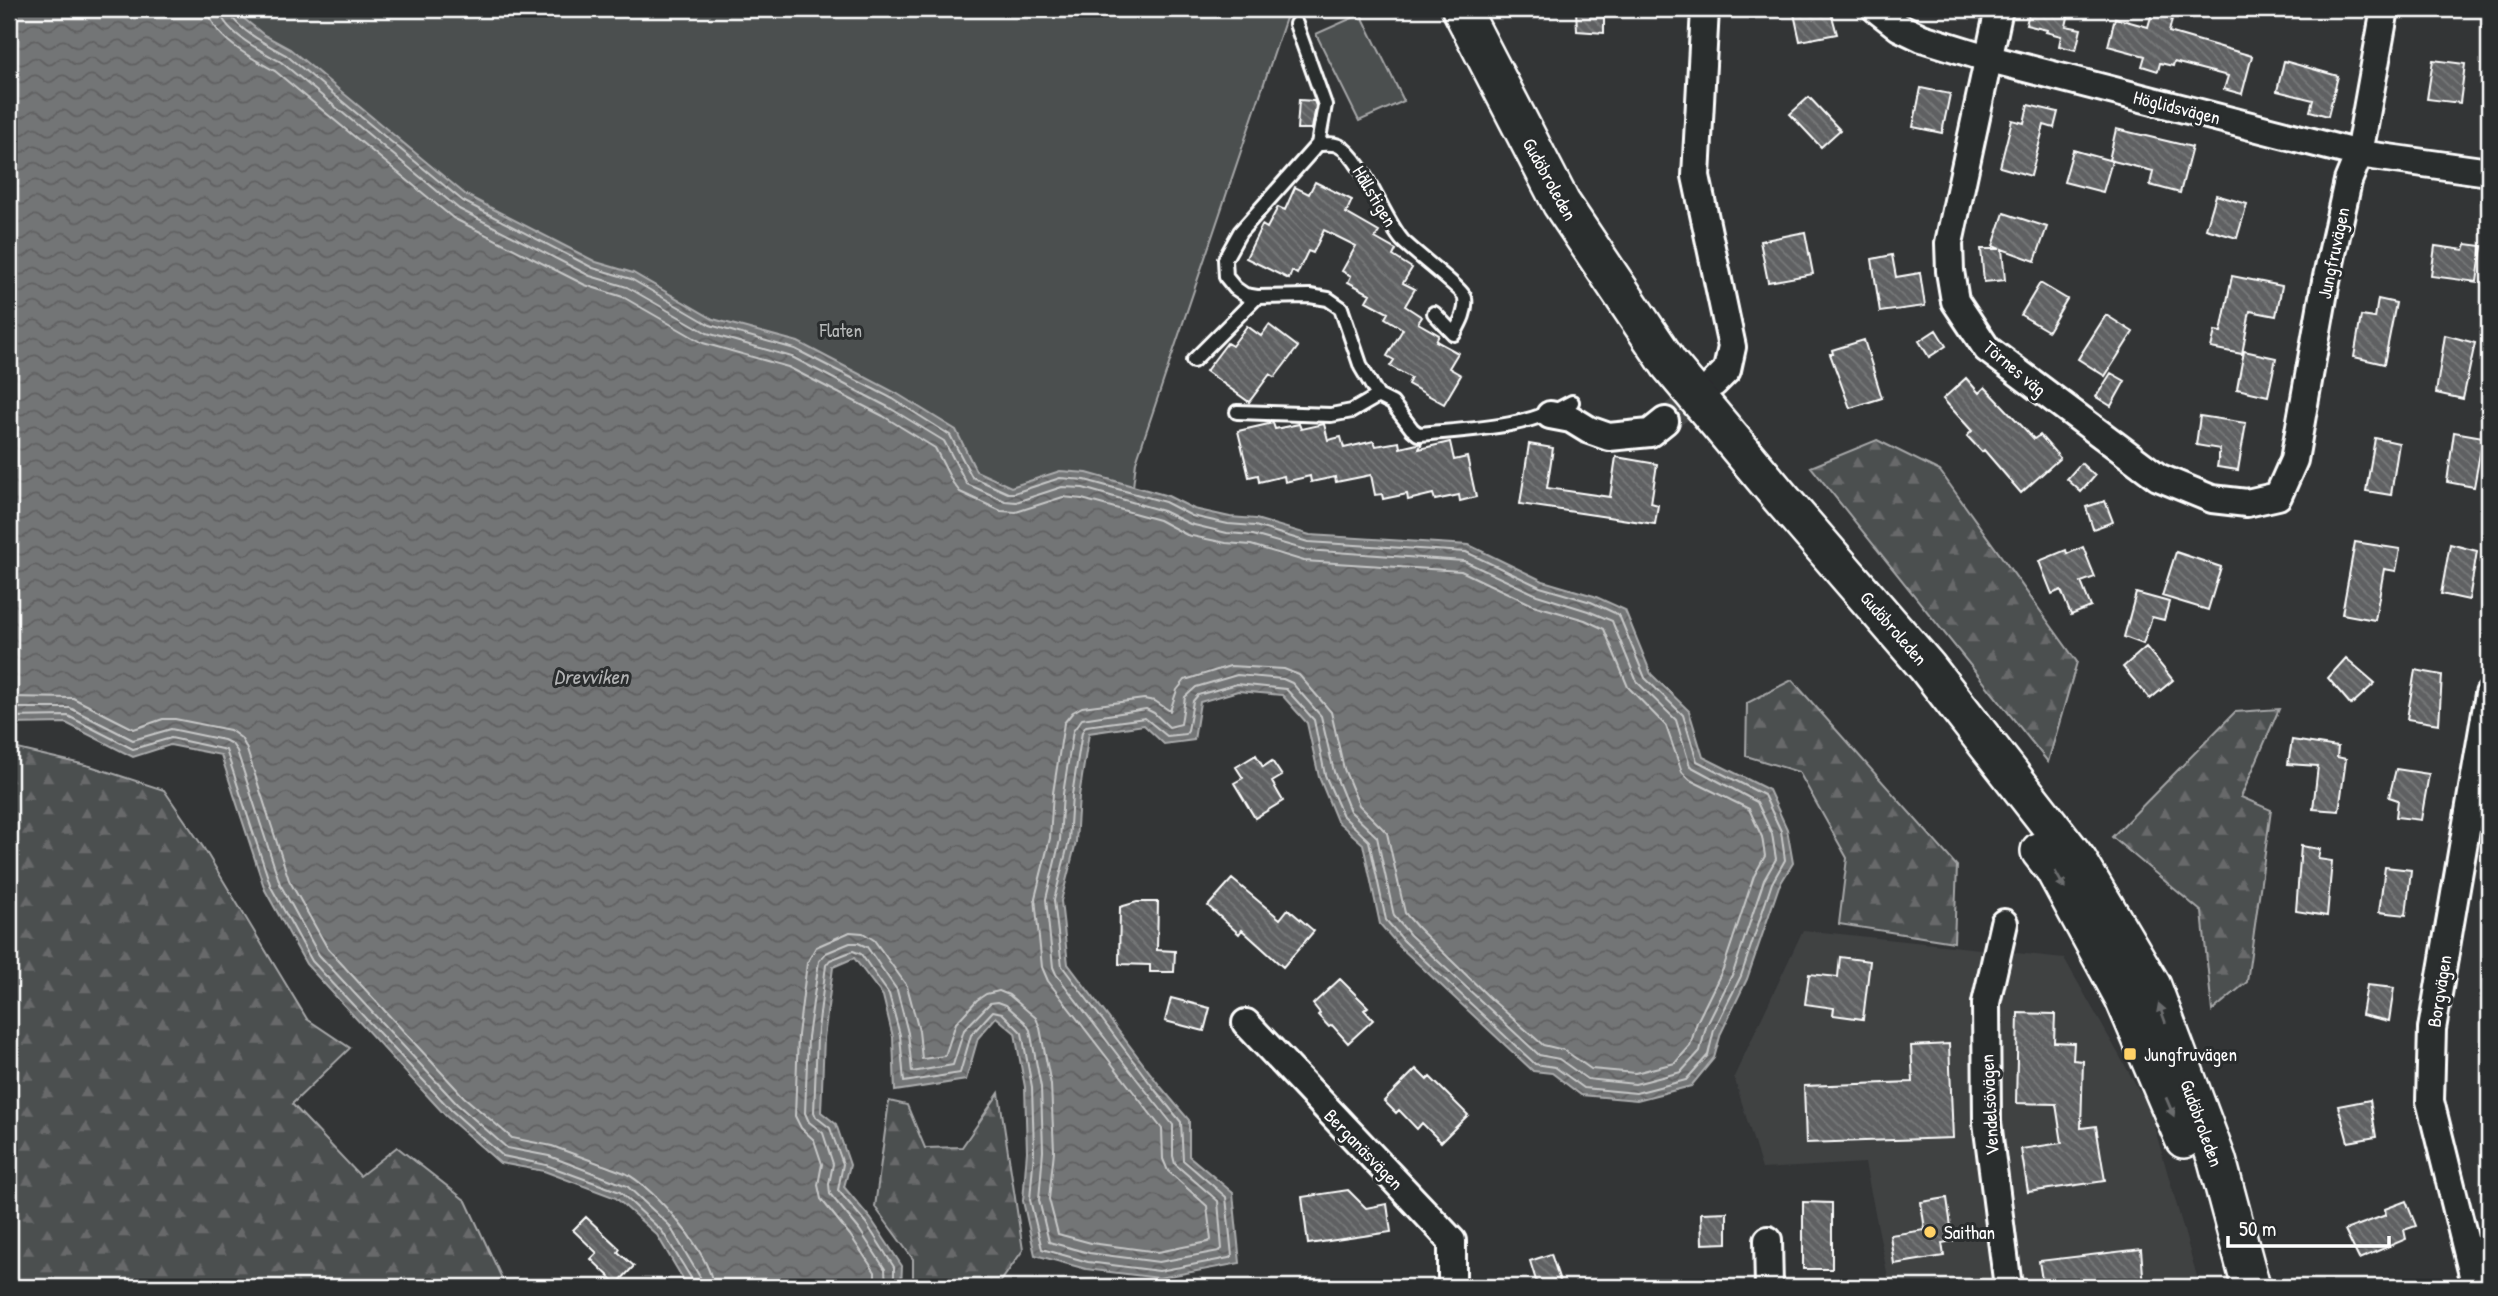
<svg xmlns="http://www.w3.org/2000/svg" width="2498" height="1296" font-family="'Patrick Hand',sans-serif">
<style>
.built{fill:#404243}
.forest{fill:url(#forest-firs);stroke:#a6a7a8;stroke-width:2}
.park{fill:#4c4f50;stroke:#a6a7a8;stroke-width:2}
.water{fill:url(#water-waves);stroke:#abacad;stroke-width:2}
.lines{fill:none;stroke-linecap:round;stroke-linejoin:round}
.shore{stroke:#c7c8c8;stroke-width:2}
.building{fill:url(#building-back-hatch);stroke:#fff;stroke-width:2}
.minor-tunnel{stroke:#47494a;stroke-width:26;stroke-dasharray:26 13;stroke-linecap:butt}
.service-casing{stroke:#fff;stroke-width:18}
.minor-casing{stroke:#fff;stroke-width:32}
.secondary-casing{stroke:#fff;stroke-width:42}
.service{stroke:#2a2d2e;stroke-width:12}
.minor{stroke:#2a2d2e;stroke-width:26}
.secondary{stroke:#2a2d2e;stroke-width:37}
.oneway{fill:#6a6c6d}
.poi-dot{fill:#ffd166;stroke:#2a2d2e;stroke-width:2.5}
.labels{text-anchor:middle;stroke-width:6;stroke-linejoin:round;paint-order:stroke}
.street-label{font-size:19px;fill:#fff;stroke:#2a2d2e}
.park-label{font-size:19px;fill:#b7b9b9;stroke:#2a2d2e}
.poi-label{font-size:19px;fill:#fff;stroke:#2a2d2e;text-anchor:start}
.water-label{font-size:21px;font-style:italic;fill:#b2b3b4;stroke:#2a2d2e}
</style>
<defs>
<pattern id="forest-firs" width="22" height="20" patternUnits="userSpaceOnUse" patternTransform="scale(1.75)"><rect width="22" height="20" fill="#4c4f50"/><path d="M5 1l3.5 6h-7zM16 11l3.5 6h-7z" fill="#67696a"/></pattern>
<pattern id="water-waves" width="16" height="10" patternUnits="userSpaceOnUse" patternTransform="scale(1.75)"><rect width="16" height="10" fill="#737576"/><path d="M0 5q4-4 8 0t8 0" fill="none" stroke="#606061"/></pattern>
<pattern id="building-back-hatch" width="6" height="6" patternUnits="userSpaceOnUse" patternTransform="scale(1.75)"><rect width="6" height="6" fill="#5f6162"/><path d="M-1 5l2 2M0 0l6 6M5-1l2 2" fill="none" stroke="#77797a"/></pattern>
</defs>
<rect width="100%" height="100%" fill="#333536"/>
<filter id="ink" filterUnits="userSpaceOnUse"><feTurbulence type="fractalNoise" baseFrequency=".0143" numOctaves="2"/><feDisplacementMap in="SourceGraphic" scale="14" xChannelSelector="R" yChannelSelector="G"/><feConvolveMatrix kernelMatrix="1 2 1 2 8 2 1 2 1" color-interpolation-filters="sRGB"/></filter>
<g filter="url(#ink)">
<path class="built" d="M1803 930 2064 958 2149 1108 2200 1287H1890L1865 1163 1762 1169 1734 1077Z"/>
<path class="forest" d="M1877 440 1940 471 2077 662 2048 762 1811 467Z
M1792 680 1957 866 1954 942 1839 924 1847 858 1799 772 1746 756 1747 703Z
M2279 709 2241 797 2271 810 2247 982 2212 1011 2202 912 2112 837 2235 712Z
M9 747 90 766 164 790 203 847 307 1019 350 1048 292 1104 360 1176 397 1147 466 1201 505 1285 501 1287H9Z
M999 1093 1023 1250 997 1287H913V1259L875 1207 889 1101 907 1105 925 1148 962 1147Z"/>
<path class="park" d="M9 9H1289L1136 462 1117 619Z
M1361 14 1404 101 1359 121 1316 34Z"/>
<path class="water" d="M9 9H232L264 35 290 49 466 195 596 262 633 273 713 319 798 342 896 393 956 430 976 471 1011 487 1060 471 1087 473 1168 496 1194 509 1230 517 1256 519 1310 535 1469 545 1543 581 1594 596 1625 610 1651 674 1689 711 1703 757 1769 790 1787 829 1793 863 1779 886 1747 979 1721 1033 1714 1058 1691 1086 1637 1100 1581 1095 1552 1073 1533 1071 1399 946 1380 924 1363 844 1337 821 1319 777 1307 723 1282 695 1238 691 1200 702 1194 740 1164 744 1144 725 1089 733 1079 796 1076 842 1061 901 1068 964 1160 1086 1189 1120V1156L1233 1193 1240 1263 1159 1278 1086 1269 1035 1255 1023 1201 1027 1151 1025 1087 1015 1033 996 1017 978 1038 966 1080 895 1091 893 1037 883 996 854 958 833 967 824 1038 821 1112 836 1124 850 1165 844 1187 871 1219 902 1266 901 1287H688L657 1235 616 1198 544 1171 500 1163 446 1116 306 964 265 890 221 755 170 745 133 757 66 723 9 724Z"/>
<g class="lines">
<path class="shore" d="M209 9C210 37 253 59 275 71L453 218 585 285 623 297 703 343 788 367 883 416 935 448 953 483 960 492 1001 511 1016 512 1063 497 1082 499 1159 520 1187 535 1226 543 1251 545 1304 561 1461 571 1533 605 1585 620 1604 629 1628 687 1666 726 1682 772 1690 780 1749 809 1762 837 1765 856 1754 876 1723 969 1697 1022 1690 1046 1675 1063 1635 1073 1591 1069 1564 1050 1543 1045 1492 1000 1418 928 1405 913 1387 833 1359 805 1344 769 1331 712 1299 675 1284 669 1230 666 1185 680 1177 690 1170 711 1155 701 1144 699 1082 707 1073 712 1064 723 1053 793 1050 838 1035 898 1042 967 1048 981 1162 1129 1163 1159 1168 1171 1207 1206 1211 1240 1208 1242 1158 1252 1091 1243 1058 1234 1049 1199 1054 1151 1051 1085 1040 1028 1036 1018 1009 995 999 991 986 994 977 1000 956 1023 945 1056 922 1059 919 1031 907 986 874 940 863 933 850 932 816 947 807 963 798 1035 795 1116 801 1128 814 1140 822 1164 818 1185 821 1199 850 1235 875 1272V1287
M220 9C221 31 263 52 281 62L459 209 590 276 627 287 707 333 792 357 888 407 944 441 967 484 1005 501 1016 502 1062 487 1083 488 1163 511 1190 524 1227 533 1253 535 1306 550 1464 561 1537 595 1588 611 1612 621 1637 682 1676 720 1690 766 1757 802 1772 834 1776 859 1764 880 1733 973 1706 1027 1700 1051 1681 1072 1635 1084 1587 1079 1559 1059 1539 1055 1410 935 1394 916 1377 837 1350 811 1334 772 1321 716 1292 683 1283 679 1237 675 1196 687 1185 697 1181 724 1169 727 1154 713 1146 709 1082 719 1073 731 1063 794 1060 840 1046 899 1053 967 1056 974 1120 1058 1173 1125V1156L1175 1164 1218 1201 1222 1249 1219 1251 1159 1262 1089 1253 1049 1242 1039 1200 1043 1151 1041 1087 1030 1030 1025 1022 1006 1005 998 1002 990 1003 964 1030 953 1065 912 1072 908 1033 897 990 867 947 858 943H850L826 953 819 961 808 1037 805 1113 809 1122 823 1133 833 1164 829 1184 830 1194 859 1229 885 1269 886 1287
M229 9C231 27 271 47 286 55L463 201 593 268 631 279 710 325 795 349 893 399 950 435 972 477 1008 493H1014L1060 478 1085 480 1165 502 1192 516 1228 524 1255 526 1308 542 1466 552 1540 587 1591 602 1619 615 1645 678 1683 715 1697 761 1764 795 1781 831 1785 860 1772 883 1741 976 1714 1030 1708 1055 1686 1080 1636 1093 1584 1088 1555 1067 1535 1064 1404 941 1386 920 1369 841 1343 816 1325 775 1314 720 1286 689 1237 684 1198 695 1193 701 1188 731 1186 734 1167 736 1145 718 1086 726 1082 732 1072 795 1069 841 1054 900 1062 966 1155 1090 1181 1122 1183 1160 1226 1197 1232 1256 1229 1258 1159 1271 1088 1262 1042 1249 1030 1200 1034 1151 1032 1087 1022 1033 1002 1013 993 1011 971 1035 960 1073 904 1082 900 1035 889 994 861 954 853 951 830 960 826 965 817 1038 814 1112 816 1117 830 1128 843 1164 838 1190 866 1223 894 1267V1287
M9 697 73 698 134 729 163 719H175L230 730 241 738 246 747 289 880 328 949 464 1097 512 1138 552 1146 625 1173C654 1187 712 1255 713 1287
M9 708H70L133 740 171 729 224 740 232 744 237 751 280 884 319 955 457 1104 507 1148 549 1156 627 1186 669 1225 700 1277 702 1287
M9 717 68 716 133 749 171 738 226 750 271 887 312 961 451 1110 503 1156 546 1165 620 1192 662 1231 693 1281V1287"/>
</g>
<path class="building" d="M1576 9H1604V33L1577 31Z
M1793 9H1830L1837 34 1800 41Z
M2030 9H2070L2066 26 2081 29 2076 50 2059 46 2061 36 2046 32 2047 30 2026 25Z
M2152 13 2172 19 2169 32 2252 56 2242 94 2224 89 2228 76 2174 62 2173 66 2160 63 2158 71 2142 66 2145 56 2108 46 2115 18 2148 27Z
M2433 60 2465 64 2460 103 2427 99Z
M2284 61 2338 76 2328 116 2310 111 2313 100 2277 91Z
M1921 88 1950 94 1942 133 1913 127Z
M1809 97 1840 130 1821 147 1790 114Z
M1299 100 1314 101 1316 106 1312 129H1297Z
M2028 105 2058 112 2054 128 2044 125 2031 176 2000 167 2012 120 2024 123Z
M2116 129 2192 147 2180 193 2150 185 2153 171 2109 160Z
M2073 150 2112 161 2103 192 2064 182Z
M1315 182 1352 200 1346 213 1379 232 1375 238 1396 250 1393 256 1412 268 1403 283 1415 289 1405 306 1422 317 1418 323 1439 335 1436 341 1458 353 1449 368 1461 375 1444 404 1408 384 1411 378 1390 366 1394 360 1387 356 1403 329 1385 318 1388 313 1366 301 1370 294 1348 282 1351 276 1342 271 1356 246 1324 230 1313 253 1308 251 1297 274 1292 271 1289 279 1246 258 1262 225 1267 228 1278 207 1285 210 1295 187 1309 194Z
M2216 195 2247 204 2237 238 2206 229Z
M2004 213 2047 227 2035 261 2002 249 2005 280 1984 282 1981 249H2000L1993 246Z
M1805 232 1813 274 1768 282 1760 241Z
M2466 244 2482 246 2477 282 2431 276 2435 246 2464 250Z
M1892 255 1896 277 1920 273 1925 306 1880 312 1872 259Z
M2232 276 2282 286 2276 316 2250 311 2242 354 2211 348 2215 331 2221 332Z
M2040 283 2067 299 2048 331 2021 315Z
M2378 299 2396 303 2384 364 2354 357 2361 316 2375 318Z
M2106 315 2133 332 2105 376 2078 359Z
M1269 325 1298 347 1275 377 1270 374 1249 402 1206 371 1227 343 1232 346 1247 326 1261 336Z
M1936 330 1946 346 1929 357 1919 341Z
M2445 335 2475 343 2463 399 2436 393Z
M1864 340 1882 398 1850 408 1830 354H1833L1832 350Z
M2244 351 2276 358 2268 396 2237 389Z
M2111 373 2125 381 2111 406 2096 397Z
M1966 378 1979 393 1985 387 2034 439 2040 435 2060 458 2021 493 1984 450 1982 452 1967 436 1972 431 1943 399Z
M2200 416 2246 423 2238 470 2217 467 2220 449 2196 445Z
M1273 423 1275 429 1299 424 1301 429 1324 424 1328 440 1341 437 1344 448 1374 441 1376 446 1399 442 1400 448 1422 443 1419 449 1450 442 1454 460 1467 457 1476 497 1460 501 1459 495 1435 500 1433 494 1408 500 1407 494 1383 499 1382 494 1375 495 1371 475 1336 482 1335 477 1311 482 1310 476 1285 482 1284 476 1259 482 1258 475 1249 477 1238 431Z
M2454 432 2483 437 2474 487 2447 482Z
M2375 438 2399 443 2391 495 2366 491Z
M1529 444 1553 448 1547 488 1610 497 1616 457 1657 464 1651 503 1658 505 1655 524 1520 504Z
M2081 463 2095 476 2081 492 2067 479Z
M2105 501 2113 522 2093 529 2086 507Z
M2355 542 2400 549 2396 571 2384 569 2375 620 2342 614Z
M2450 544 2477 551 2469 600 2441 594Z
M2083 547 2095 577 2081 582 2091 607 2071 615 2061 590 2052 594 2039 561 2066 550 2067 554Z
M2176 552 2221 567 2208 610 2162 596Z
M2136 593 2169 602 2164 620 2152 617 2143 644 2124 637Z
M2146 647 2173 680 2150 699 2123 667Z
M2346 658 2375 683 2351 705 2328 678Z
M2415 670 2442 675 2439 724 2407 719Z
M2292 740 2338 747 2337 757 2346 759 2339 811 2313 809 2318 766 2288 764Z
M1256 755 1263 767 1272 761 1282 776 1272 782 1283 801 1255 818 1234 783 1243 778 1236 767Z
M2396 769 2429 774 2421 820 2396 817 2398 800 2389 797Z
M2301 846 2320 849 2318 859 2332 861 2327 916 2296 911Z
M2385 867 2411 870 2406 915 2379 912Z
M1232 879 1280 919 1288 909 1314 931 1283 967 1242 930 1239 934 1208 906Z
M1137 902H1158L1157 950 1175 951 1174 972H1150V965L1119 964 1120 907Z
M1840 957 1870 961 1863 1019 1833 1015 1834 1008 1805 1004 1809 974 1838 977Z
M1340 979 1368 1007 1364 1010 1373 1020 1348 1043 1332 1025 1329 1027 1318 1015 1320 1013 1313 1004Z
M2367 985 2394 988 2389 1021 2362 1015Z
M1171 998 1210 1008 1204 1031 1165 1021Z
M2018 1013 2055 1014 2054 1042 2074 1043 2073 1060 2083 1061 2081 1128 2096 1126 2105 1181 2028 1192 2021 1149 2062 1143 2056 1104 2016 1103Z
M1949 1044 1953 1138 1806 1143 1804 1086 1913 1082 1911 1046Z
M1416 1069 1427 1080 1430 1077 1468 1115 1441 1142 1422 1123 1417 1129 1399 1110 1396 1113 1384 1101Z
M2370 1100 2376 1137 2348 1142 2338 1106Z
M1348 1190 1366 1208 1387 1204 1391 1232 1308 1244 1302 1197Z
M1947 1198 1953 1241 1942 1243 1944 1256 1894 1264 1890 1235 1925 1230 1921 1202Z
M2406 1201 2416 1226 2404 1230 2406 1239 2359 1259 2345 1230 2386 1215 2385 1209Z
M1803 1202 1832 1203V1269H1803Z
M1727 1212V1243L1702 1244 1701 1213Z
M586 1217 620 1249 618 1252 634 1266 617 1284 591 1259 597 1253 573 1230Z
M2141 1249 2144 1287H2043L2039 1261Z
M1551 1254 1562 1287H1538L1530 1261Z"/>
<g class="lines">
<path class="minor-tunnel" d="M1665 421 1710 386"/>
<defs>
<path id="service" d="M1296 24 1325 105 1318 144
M1434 313 1454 334C1460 323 1467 311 1465 298 1464 290 1412 251 1402 240 1383 218 1362 157 1339 146 1334 143 1324 144 1318 144L1240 232 1225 259 1226 277 1235 288 1245 295 1257 297 1310 296 1328 299 1341 308 1361 367 1378 396 1392 403 1412 429 1418 434C1472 429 1525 429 1572 402
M1193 361 1257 297
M1237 412 1331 415 1352 411 1378 396"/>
<path id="minor" d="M1705 9 1696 176 1732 347 1727 370 1714 383
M1876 9 1899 27 1922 38 1990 59 2359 154 2489 172
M1999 9 1949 243 1950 271 1955 301 1987 349 2158 477 2212 499 2247 503 2278 496 2294 460 2325 286 2348 181 2359 154 2385 9
M1550 415 1571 419 1589 430 1609 437 1650 433 1665 421
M2004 923 1986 1003 1987 1122 2008 1287
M1246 1023 1452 1241V1287
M1768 1240 1769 1287
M2476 1287 2430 1101 2432 1029 2489 694"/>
<path id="secondary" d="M1461 9 1561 203 1669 364 1780 497 1927 667 2078 861 2152 986 2217 1160 2251 1287
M2040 851 2054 869 2124 998 2184 1139"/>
</defs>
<use href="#service" class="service-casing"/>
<use href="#minor" class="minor-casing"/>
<use href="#secondary" class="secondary-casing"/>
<use href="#service" class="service"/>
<use href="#minor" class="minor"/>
<use href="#secondary" class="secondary"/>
</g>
<defs><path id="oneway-solid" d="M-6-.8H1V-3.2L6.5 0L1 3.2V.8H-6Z" transform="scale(1.75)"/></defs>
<g class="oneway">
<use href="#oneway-solid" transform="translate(2060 880) rotate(61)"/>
<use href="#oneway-solid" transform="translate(2162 1013) rotate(-110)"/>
<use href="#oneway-solid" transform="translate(2170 1107) rotate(67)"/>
</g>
</g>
<g class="poi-dot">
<rect x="2123" y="1047" width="14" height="14" rx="3.5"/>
<circle cx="1930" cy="1232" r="7"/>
</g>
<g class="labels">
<g class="street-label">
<text transform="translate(2177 107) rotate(14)" y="7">Höglidsvägen</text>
<text transform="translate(1550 179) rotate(61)" y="7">Gudöbroleden</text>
<text transform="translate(1375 196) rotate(59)" y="7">Hållstigen</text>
<text transform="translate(2333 253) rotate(-78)" y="7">Jungfruvägen</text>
<text transform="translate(2015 368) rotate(40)" y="7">Törnes väg</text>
<text transform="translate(1894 628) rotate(49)" y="7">Gudöbroleden</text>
<text transform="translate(2439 991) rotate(-81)" y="7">Borgvägen</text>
<text transform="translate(1989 1105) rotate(-93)" y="7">Vendelsövägen</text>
<text transform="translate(2202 1123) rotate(70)" y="7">Gudöbroleden</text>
<text transform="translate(1364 1149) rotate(46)" y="7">Berganäsvägen</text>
</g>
<g class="park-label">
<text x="841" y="337">Flaten</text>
</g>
<g class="poi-label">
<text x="2144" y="1061">Jungfruvägen</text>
<text x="1944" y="1239">Saithan</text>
</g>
<g class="water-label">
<text x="591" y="684">Drevviken</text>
</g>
</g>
<rect width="2498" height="1296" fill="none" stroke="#2a2d2e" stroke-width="35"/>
<rect x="18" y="18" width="2463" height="1261" fill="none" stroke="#fff" stroke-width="2.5" filter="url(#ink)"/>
<path d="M2228 1236v10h161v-10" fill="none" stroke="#ffffff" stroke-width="3.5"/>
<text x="2239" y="1236" font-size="21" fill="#ffffff" stroke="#2a2d2e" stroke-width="5" paint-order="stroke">50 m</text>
</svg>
